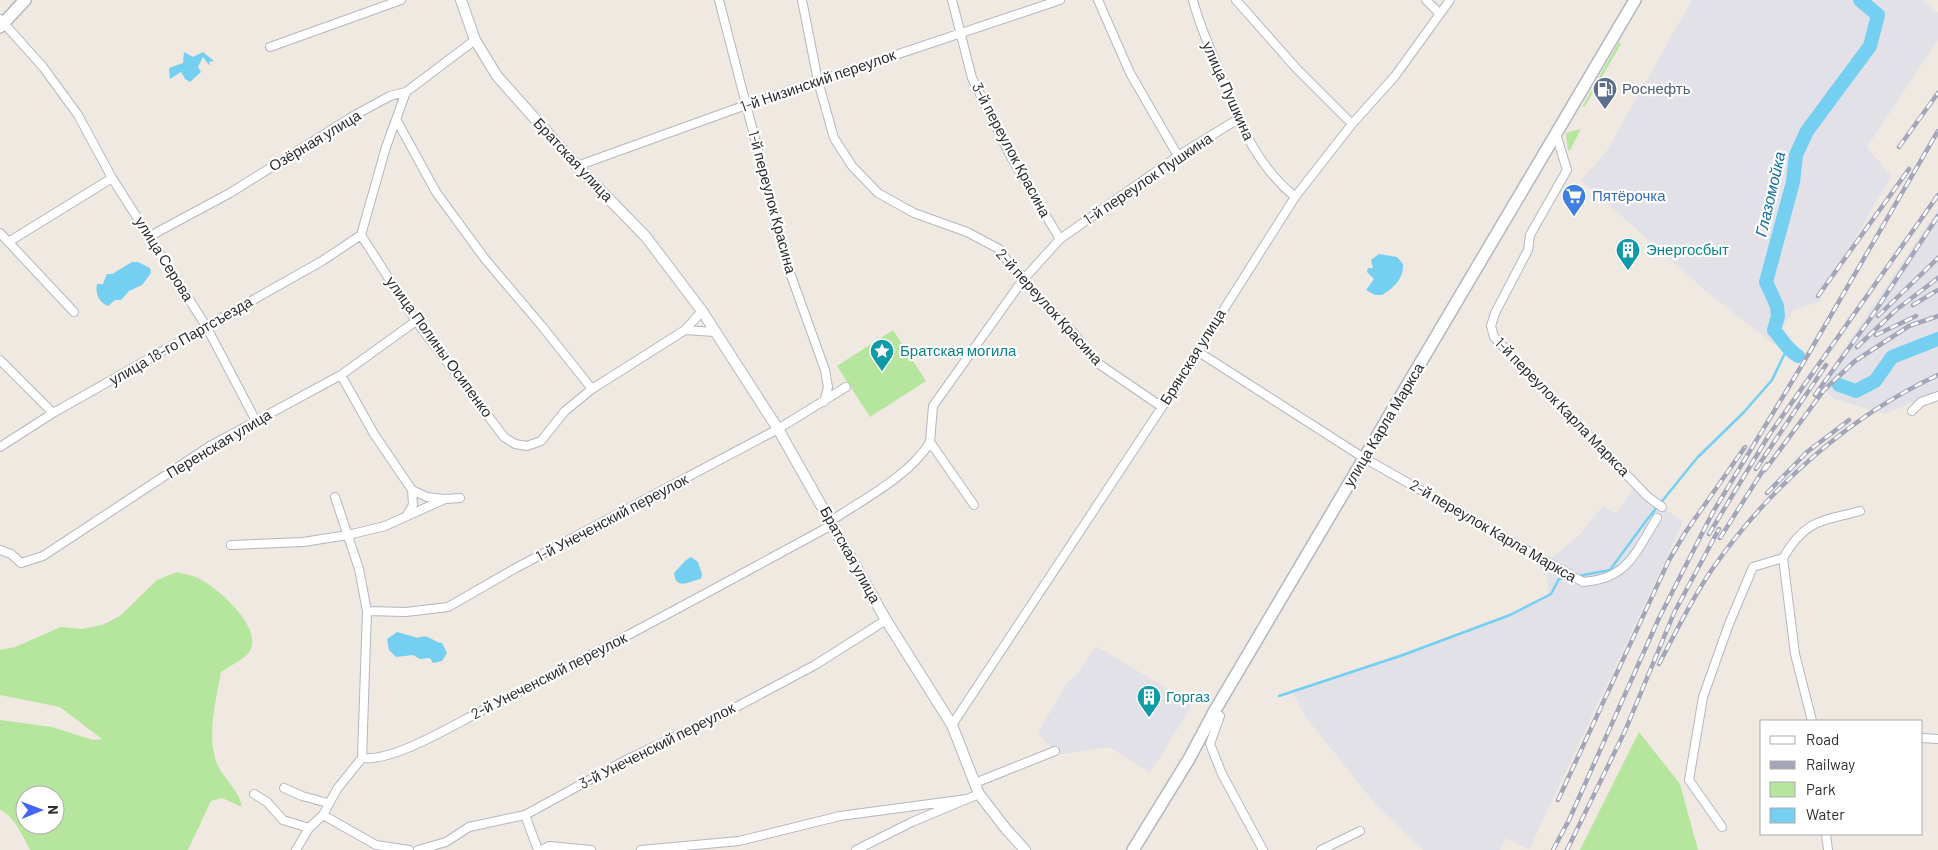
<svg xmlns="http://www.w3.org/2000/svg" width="1938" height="850" font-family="Barlow,sans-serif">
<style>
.industrial{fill:#e3e1e8}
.green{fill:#b6e59e;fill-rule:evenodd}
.water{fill:#75cff0}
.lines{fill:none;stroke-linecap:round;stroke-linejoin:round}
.stream{stroke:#75cff0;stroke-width:2.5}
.river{stroke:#75cff0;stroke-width:14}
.minor-casing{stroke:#b4b7c1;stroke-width:10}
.tertiary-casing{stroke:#b4b7c1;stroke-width:12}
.secondary-casing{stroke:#b4b7c1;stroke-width:14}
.minor{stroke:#fff;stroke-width:8}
.tertiary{stroke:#fff;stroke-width:10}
.secondary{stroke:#fff;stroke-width:11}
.rail-casing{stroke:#a3a6b8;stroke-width:4.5}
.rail{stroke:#fff;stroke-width:2.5;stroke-dasharray:8;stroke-linecap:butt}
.labels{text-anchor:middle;stroke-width:4.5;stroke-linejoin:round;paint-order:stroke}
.street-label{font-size:15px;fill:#2e2e2e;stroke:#fff}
.service-label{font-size:15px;fill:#4e5e75;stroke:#fff;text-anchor:start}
.shop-label{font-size:15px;fill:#366cbe;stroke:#fff;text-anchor:start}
.culture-label{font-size:15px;fill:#0d838f;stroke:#fff;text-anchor:start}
.water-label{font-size:16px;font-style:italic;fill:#0d6fa3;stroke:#fff}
</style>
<rect width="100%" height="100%" fill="#efe9e1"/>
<path class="industrial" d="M1692 0H1923L1938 13V40L1867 147 1891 176 1819 302 1793 310 1774 344 1708 293 1581 180 1606 152Z
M1938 209V392L1885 414 1835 399 1819 386Z
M1635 487 1683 522 1529 850 1505 838 1500 850H1423L1376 805 1305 716 1292 692 1510 615 1549 595 1546 568 1553 557 1579 535 1603 506 1616 514Z
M1096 646 1193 704 1150 773 1109 747 1057 755 1038 733 1066 684 1078 673Z"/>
<path class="green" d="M1619 42 1621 44 1585 106 1582 107Z
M1581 129 1570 150 1568 151 1566 133Z
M893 330 926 381 870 417 837 366Z
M177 572C183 574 190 575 196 577 215 585 266 629 249 652 243 660 229 666 221 672 216 701 205 740 219 768 227 782 239 791 242 807L222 798 211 801 188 850H30C24 838 13 814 0 810V720L52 727 93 740 102 739 60 707 0 695V650L15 647 61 627 82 629 102 625 120 616 157 580ZM25 795H55V825H25Z
M1639 732 1680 784 1698 850H1580Z"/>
<path class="water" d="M184 52 193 57 203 52 214 61 209 62 210 65 208 64 203 57 198 67 201 72 190 82 185 79 181 72 170 79 169 68 183 63Z
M1379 254 1397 257 1403 264C1404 279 1393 288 1382 295H1375L1366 290 1374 279 1367 272 1368 268H1373L1371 260Z
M132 262H138L150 268 151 273 142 285 129 291 121 300H115L108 306C99 303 95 293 97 284H103L107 274H112Z
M691 557 698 562 702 574 701 579C691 580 676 592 674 573L686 560Z
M397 632 418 638C429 633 432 642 442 643L447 653 442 661 433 663 430 658 420 659 413 655 396 657 389 650 387 639Z"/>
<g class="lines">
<path class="stream" d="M1578 576 1610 570 1646 521 1697 458 1744 412 1772 380 1787 349
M1279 696 1403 655 1510 615 1551 594 1559 579 1570 577"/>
<path class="river" d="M1798 356C1786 349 1783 340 1774 330L1778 316 1777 306 1766 282 1793 182 1796 155 1807 131 1870 46 1878 15 1860 0
M1839 385 1856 391 1875 381 1892 357 1938 339"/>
<defs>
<path id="minor" d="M719 0 789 270 825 370 828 387 824 402
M802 0 818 81 834 138 852 166 878 193 914 213 967 232 999 249 1022 281 1064 322 1099 364 1162 407
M952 0 972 78 1012 159 1060 239
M1098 0 1130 73 1178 156
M1193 0C1199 25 1210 47 1219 71 1239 120 1253 162 1295 197
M1236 0 1296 68 1352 124
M1426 0 1439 13
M0 19 43 67 78 115 112 178 206 326 256 421
M270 47 401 0
M406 92 386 147 361 235 416 321 504 437 515 444 527 446 541 441 565 411 592 389 685 330 702 311
M397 121 436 192 485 259 541 325 592 389
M1556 134 1567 170 1530 235 1528 250 1495 313 1491 326 1494 337 1648 497 1662 507
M577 166 746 105 1060 0
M0 233 74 312
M150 236 230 193 355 115 390 96 406 92 475 40
M10 241 112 178
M685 330 715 332
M1197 351 1364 458 1583 582C1628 579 1635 553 1657 518
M0 360 53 413
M341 375 374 434 412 490 427 497 443 499
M1912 411 1921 402 1938 396
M0 447 53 413 322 261 361 235
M335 497 359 569 367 611 362 758
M974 505 930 442 933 406 1022 281 1060 239 1178 156 1238 119
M407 515 413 505 412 490
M831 521C862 500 911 475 930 442
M231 545 303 542 348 535 385 526 445 499 460 498
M0 550 11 554 21 563 43 556 210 446 341 375 416 321
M1783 558C1806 519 1820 522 1860 511
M367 611 406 612 448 607 514 569 778 429 846 387
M1214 712 1220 716 1210 744 1222 774 1263 850
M952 725 1162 407 1295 197 1352 124 1395 76 1450 0
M1922 738 1938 739
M975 783 1055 751
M284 788 302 796 328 803
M254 794 267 802 283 820 309 828
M323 815 376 845 409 850
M525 815 538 850
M1722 827 1689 780 1703 697 1729 624 1753 567 1783 558 1795 654 1812 721
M1826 834 1828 850
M296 850 309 828 323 815 337 789 362 758C395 762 456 723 487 708 604 650 717 587 832 525
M418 850 446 842 469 827 525 815 624 761 723 714 815 665 886 620
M542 850 549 846 591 850
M641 850 739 841 840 816 967 799
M856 850 912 822 979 794
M1321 850 1360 831"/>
<path id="tertiary" d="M461 0 475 40 497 76 577 166 646 237 702 311 778 429 886 620 952 725 979 794 1006 829 1025 850"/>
<path id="secondary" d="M0 27 25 0
M1133 850 1189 759 1214 712 1635 0"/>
</defs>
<use href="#minor" class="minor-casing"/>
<use href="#tertiary" class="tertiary-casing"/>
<use href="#secondary" class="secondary-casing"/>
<use href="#minor" class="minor"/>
<use href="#tertiary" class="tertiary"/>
<use href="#secondary" class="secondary"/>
<defs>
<path id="rail" d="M1899 147 1938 93
M1818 296 1909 169
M1913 305 1938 290
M1878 316 1938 258
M1876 335 1916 316
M1857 347 1896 310 1938 278
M1815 395 1870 319 1938 216
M1756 469 1826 365
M1765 470 1824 390 1855 361 1909 326 1938 316
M1767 493 1807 452 1849 420
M1709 534 1769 435 1938 195
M1720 538 1767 464
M1659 664C1676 632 1692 598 1713 568 1769 488 1849 416 1938 375
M1558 800 1669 560 1685 533 1745 447
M1553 850 1569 820 1659 618 1713 512 1802 365 1938 131
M1567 850 1625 731 1674 613 1719 529"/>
</defs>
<use href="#rail" class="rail-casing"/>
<use href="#rail" class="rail"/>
</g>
<defs>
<symbol id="fuel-pin" viewBox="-11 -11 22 30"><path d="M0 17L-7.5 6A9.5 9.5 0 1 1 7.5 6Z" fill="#5c6f8a" stroke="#fff"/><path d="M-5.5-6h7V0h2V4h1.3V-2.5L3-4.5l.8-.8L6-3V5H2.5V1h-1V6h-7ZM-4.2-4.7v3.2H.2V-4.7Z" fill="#fff"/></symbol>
<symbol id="supermarket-pin" viewBox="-11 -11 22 30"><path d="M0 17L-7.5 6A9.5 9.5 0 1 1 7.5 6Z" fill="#3f7fe0" stroke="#fff"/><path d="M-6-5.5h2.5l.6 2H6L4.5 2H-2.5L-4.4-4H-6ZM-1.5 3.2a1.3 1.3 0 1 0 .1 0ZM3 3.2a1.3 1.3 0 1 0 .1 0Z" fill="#fff"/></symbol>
<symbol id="building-pin" viewBox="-11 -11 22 30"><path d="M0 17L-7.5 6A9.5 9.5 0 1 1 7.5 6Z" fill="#0f9aa8" stroke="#fff"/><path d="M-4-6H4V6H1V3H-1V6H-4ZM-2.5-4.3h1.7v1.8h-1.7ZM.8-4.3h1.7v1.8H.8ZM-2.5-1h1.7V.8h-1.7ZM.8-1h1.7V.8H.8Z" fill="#fff"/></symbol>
<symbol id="sight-pin" viewBox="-11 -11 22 30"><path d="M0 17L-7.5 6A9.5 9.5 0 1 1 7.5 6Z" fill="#0f9aa8" stroke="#fff"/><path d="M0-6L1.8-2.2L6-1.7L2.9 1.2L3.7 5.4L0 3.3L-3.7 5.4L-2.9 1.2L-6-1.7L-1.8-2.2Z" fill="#fff"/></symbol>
</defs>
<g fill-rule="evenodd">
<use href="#fuel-pin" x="1591" y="75" width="28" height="38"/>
<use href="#supermarket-pin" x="1560" y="182" width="28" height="38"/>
<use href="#building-pin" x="1614" y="236" width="28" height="38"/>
<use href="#sight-pin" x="868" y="337" width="28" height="38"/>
<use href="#building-pin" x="1135" y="683" width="28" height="38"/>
</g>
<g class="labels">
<g class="street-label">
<text transform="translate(818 81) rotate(-19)" y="5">1-й Низинский переулок</text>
<text transform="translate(1228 91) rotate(66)" y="5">улица Пушкина</text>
<text transform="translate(315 141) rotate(-31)" y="5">Озёрная улица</text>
<text transform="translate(1011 150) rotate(62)" y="5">3-й переулок Красина</text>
<text transform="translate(573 160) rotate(47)" y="5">Братская улица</text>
<text transform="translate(1148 179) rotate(-34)" y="5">1-й переулок Пушкина</text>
<text transform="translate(772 202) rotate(75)" y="5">1-й переулок Красина</text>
<text transform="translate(164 259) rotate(58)" y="5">улица Серова</text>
<text transform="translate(1049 307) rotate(48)" y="5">2-й переулок Красина</text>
<text transform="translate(181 341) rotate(-30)" y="5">улица 18-го Партсъезда</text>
<text transform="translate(439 347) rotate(54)" y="5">улица Полины Осипенко</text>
<text transform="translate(1193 357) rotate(-58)" y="5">Брянская улица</text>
<text transform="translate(1562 407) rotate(46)" y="5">1-й переулок Карла Маркса</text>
<text transform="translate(1384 425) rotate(-59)" y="5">улица Карла Маркса</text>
<text transform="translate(219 444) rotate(-31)" y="5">Перенская улица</text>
<text transform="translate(612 518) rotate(-28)" y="5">1-й Унеченский переулок</text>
<text transform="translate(1493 531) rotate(30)" y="5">2-й переулок Карла Маркса</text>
<text transform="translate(850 555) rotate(61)" y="5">Братская улица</text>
<text transform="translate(549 676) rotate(-27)" y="5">2-й Унеченский переулок</text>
<text transform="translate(657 746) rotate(-27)" y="5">3-й Унеченский переулок</text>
</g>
<g class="service-label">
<text x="1622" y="94">Роснефть</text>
</g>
<g class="shop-label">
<text x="1592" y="201">Пятёрочка</text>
</g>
<g class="culture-label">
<text x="1646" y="255">Энергосбыт</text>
<text x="900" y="356">Братская могила</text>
<text x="1166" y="702">Горгаз</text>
</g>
<g class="water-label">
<text transform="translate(1770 194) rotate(-77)" y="6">Глазомойка</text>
</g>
</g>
<rect x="1760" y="720" width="162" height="115" fill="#ffffff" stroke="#ababab"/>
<rect x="1770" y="736" width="25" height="8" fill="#ffffff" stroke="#ababab"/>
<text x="1806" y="745" font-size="15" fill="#2e2e2e">Road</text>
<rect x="1770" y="761" width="25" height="8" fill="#a3a6b8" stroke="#ababab"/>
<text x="1806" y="770" font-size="15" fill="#2e2e2e">Railway</text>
<rect x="1770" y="782" width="25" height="15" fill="#b6e59e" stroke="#ababab"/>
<text x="1806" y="795" font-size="15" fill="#2e2e2e">Park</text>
<rect x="1770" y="808" width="25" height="15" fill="#75cff0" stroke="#ababab"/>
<text x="1806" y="820" font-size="15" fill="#2e2e2e">Water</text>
<g transform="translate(40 810) rotate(89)"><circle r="24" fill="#ffffff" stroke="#ababab"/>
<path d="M0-4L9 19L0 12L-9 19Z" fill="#4264fb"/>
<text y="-8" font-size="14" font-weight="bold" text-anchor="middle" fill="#2e2e2e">N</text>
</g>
</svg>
